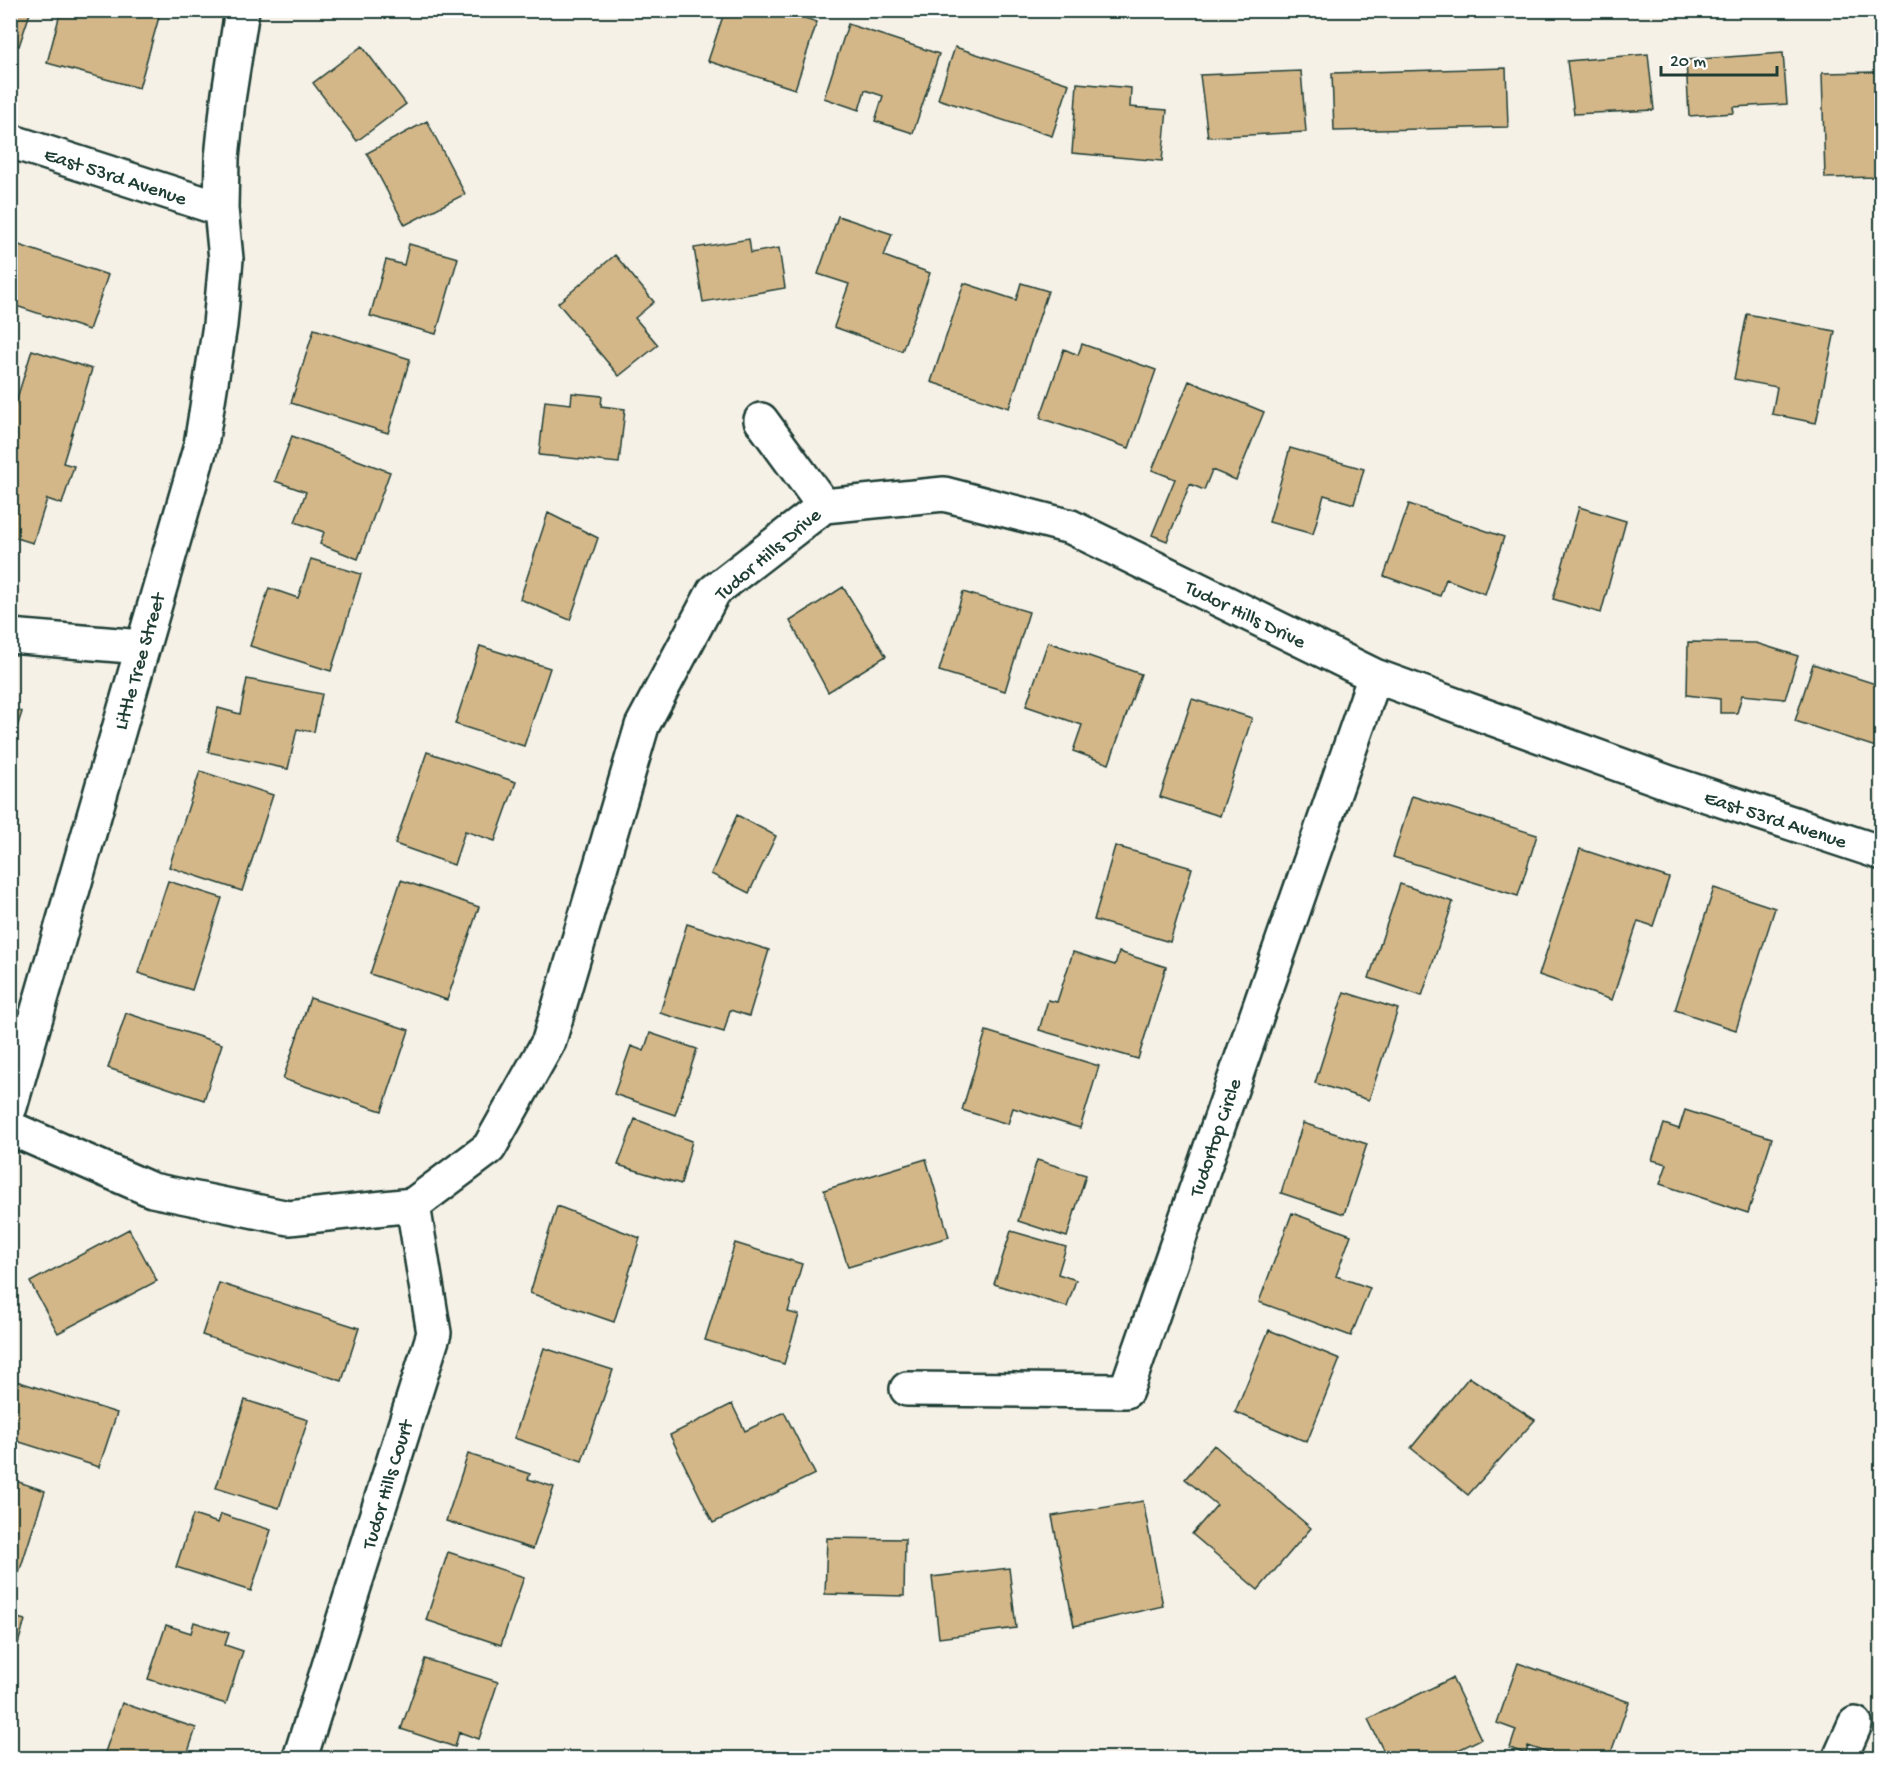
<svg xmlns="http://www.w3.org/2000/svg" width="1892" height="1769" font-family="'Gochi Hand',sans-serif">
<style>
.building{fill:#d4b789;stroke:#1f3d34;stroke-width:1.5}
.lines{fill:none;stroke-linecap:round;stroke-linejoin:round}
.street-casing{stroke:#1f3d34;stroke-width:38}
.street{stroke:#fff;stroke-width:33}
.labels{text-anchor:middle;stroke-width:4.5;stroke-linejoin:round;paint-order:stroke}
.street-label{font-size:20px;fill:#1f3d34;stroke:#fff}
</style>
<rect width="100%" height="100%" fill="#f6f1e7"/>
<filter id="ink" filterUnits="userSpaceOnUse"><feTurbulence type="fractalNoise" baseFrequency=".0167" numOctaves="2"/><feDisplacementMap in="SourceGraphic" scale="12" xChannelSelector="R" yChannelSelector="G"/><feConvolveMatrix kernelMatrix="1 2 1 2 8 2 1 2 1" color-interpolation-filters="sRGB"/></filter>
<g filter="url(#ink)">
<path class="building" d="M10 10H31L19 46 10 43Z
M61 10H161L139 88 47 63Z
M647 10H672L669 18Z
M725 10H781L817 22 795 89 708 61Z
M848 24 939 54 913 133 875 121 883 96 865 90 859 110 824 98Z
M362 46 406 104 357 141 313 83Z
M955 47 1069 84 1052 136 938 99Z
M1783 53 1787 104 1733 107 1734 113 1689 116 1686 60Z
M1648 54 1654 110 1574 114 1567 61Z
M1506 68 1508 127 1334 131 1332 73Z
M1301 71 1306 132 1208 137 1200 75Z
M1878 72 1880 177 1825 178 1822 73Z
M1077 83 1131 88 1130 107 1167 110 1162 161 1072 153Z
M427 121 465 194 405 225 367 153Z
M838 216 892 234 884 256 930 273 902 351 834 327 849 284 818 274Z
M749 239 751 253 779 248 785 288 703 302 694 248Z
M10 242 108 275 89 330 10 304Z
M409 244 458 258 436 334 370 316 386 260 404 265Z
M615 255 654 302 635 318 658 345 619 376 558 303Z
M964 283 1016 300 1021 283 1048 291 1009 408 931 382Z
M1747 314 1835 331 1816 423 1772 414 1777 387 1734 379Z
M314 329 410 359 388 433 291 403Z
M1082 344 1156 370 1129 448 1040 418 1064 349 1078 355Z
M32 350 92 369 63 463 74 466 62 504 47 499 33 543 10 536V421Z
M1189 381 1264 412 1236 480 1212 470 1204 490 1190 484 1167 541 1152 535 1175 479 1152 470Z
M572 393 602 396 601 406 625 409 619 463 539 455 545 401 571 404Z
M292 436 390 472 358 559 320 544 324 532 295 522 306 492 275 481Z
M1290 448 1364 469 1354 504 1324 495 1313 534 1269 522Z
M1409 504 1504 537 1485 594 1446 579 1440 596 1384 576Z
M1579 507 1626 521 1601 613 1553 599Z
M548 513 598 538 570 620 520 599Z
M311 559 361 574 331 671 250 646 269 588 298 598Z
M843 587 886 656 828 692 790 621Z
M963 592 1029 612 1005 691 939 671Z
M1048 642 1141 674 1109 764 1073 751 1082 725 1026 706Z
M1688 642 1756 643 1798 656 1785 699 1742 695 1737 713H1720V699L1687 695Z
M480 646 550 668 524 746 455 724Z
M1813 664 1882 686V749L1795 721Z
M247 679 322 694 314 732 297 729 288 769 208 752 218 708 240 714Z
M1192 699 1252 718 1220 816 1160 797Z
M10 707 22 712 10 749Z
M427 752 516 782 495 841 465 831 454 865 395 844Z
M200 771 273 795 242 891 169 867Z
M1412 796 1537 835 1518 896 1393 857Z
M737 815 776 836 749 893 711 874Z
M1115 846 1192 868 1170 942 1094 920Z
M1580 849 1669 878 1653 926 1638 921 1612 1000 1539 975Z
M401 880 479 907 447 1000 370 974Z
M168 881 222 898 192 990 138 973Z
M1400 884 1453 902 1422 996 1369 978Z
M1714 888 1775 908 1736 1030 1675 1010Z
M687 924 769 950 749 1016 730 1010 724 1032 660 1013Z
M1073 952 1115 965 1119 952 1166 967 1138 1059 1039 1030 1048 1000 1057 1002Z
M1344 992 1398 1009 1369 1100 1315 1083Z
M310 998 409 1030 382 1111 283 1079Z
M126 1013 222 1044 204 1100 108 1068Z
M986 1031 1099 1066 1080 1128 1013 1108 1008 1124 962 1110Z
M650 1033 697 1049 675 1115 614 1094 631 1046 644 1051Z
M1685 1110 1772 1138 1748 1213 1660 1184 1667 1164 1652 1160 1664 1124 1679 1129Z
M635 1119 692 1141 681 1184 618 1165Z
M1303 1123 1367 1144 1344 1214 1281 1193Z
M926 1159 949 1237 848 1267 824 1190Z
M1037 1160 1086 1175 1067 1237 1018 1221Z
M557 1206 640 1238 614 1322 530 1293Z
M1292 1213 1351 1235 1336 1276 1370 1288 1351 1336 1259 1302Z
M129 1229 157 1281 58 1333 30 1282Z
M1011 1231 1066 1247 1058 1274 1076 1280 1067 1307 994 1284Z
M735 1243 802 1264 788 1312 799 1315 784 1364 705 1340Z
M219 1283 359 1328 342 1381 202 1335Z
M1269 1330 1340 1359 1307 1442 1235 1412Z
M544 1348 613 1370 582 1461 514 1438Z
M1469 1377 1535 1420 1468 1495 1411 1448Z
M10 1379 117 1413 99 1467 10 1439Z
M245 1400 308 1420 279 1508 216 1488Z
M732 1404 745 1431 784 1412 815 1474 713 1523 670 1435Z
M1214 1445 1311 1528 1258 1590 1192 1534 1217 1505 1185 1479Z
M468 1454 530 1474 528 1479 554 1487 533 1549 446 1521Z
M10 1479 45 1491 19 1573 10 1570Z
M1143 1501 1163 1606 1074 1626 1052 1516Z
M221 1514 271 1530 251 1591 176 1567 193 1515 218 1523Z
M827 1538 905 1539 904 1596 825 1594Z
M448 1552 524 1577 501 1645 426 1620Z
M1009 1568 1016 1628 939 1638 932 1577Z
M10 1616 25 1620 10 1671Z
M194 1622 229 1633 225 1645 243 1651 226 1704 148 1679 166 1625 191 1633Z
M425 1659 498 1682 479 1739 459 1732 455 1747 401 1729Z
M1518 1663 1629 1702 1609 1758H1564L1528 1746 1526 1754 1510 1748 1516 1730 1497 1723Z
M1452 1678 1481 1739 1448 1755 1450 1758H1387L1368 1719Z
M122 1703 196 1728 186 1758H103Z
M580 1753 599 1758H578Z"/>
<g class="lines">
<defs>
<path id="street" d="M10 141 221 209
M761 420 824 506
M10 636 142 647
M10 1107 201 445 220 325 226 259 221 209 222 158 228 100 242 10
M10 1128 152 1190 289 1218 413 1205
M413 1205 489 1148 549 1041 642 726 714 591 824 506 944 494 1071 527 1375 676 1670 783 1882 853
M907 1389 1126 1391 1375 676
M300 1758 434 1333 413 1205
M1840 1758 1855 1724"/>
</defs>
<use href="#street" class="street-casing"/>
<use href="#street" class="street"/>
</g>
</g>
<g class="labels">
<g class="street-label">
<text transform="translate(116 175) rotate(18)" y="7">East 53rd Avenue</text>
<text transform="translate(767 553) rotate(-40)" y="7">Tudor Hills Drive</text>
<text transform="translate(1246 613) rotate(26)" y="7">Tudor Hills Drive</text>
<text transform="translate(138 661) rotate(-74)" y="7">Little Tree Street</text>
<text transform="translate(1776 818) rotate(18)" y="7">East 53rd Avenue</text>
<text transform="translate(1214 1137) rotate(-71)" y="7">Tudortop Circle</text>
<text transform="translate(386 1484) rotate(-73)" y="7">Tudor Hills Court</text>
</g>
</g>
<rect width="1892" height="1769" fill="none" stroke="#fff" stroke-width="36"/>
<rect x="18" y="18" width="1856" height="1733" fill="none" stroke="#1f3d34" stroke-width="2" filter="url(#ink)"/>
<path d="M1661 66v9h116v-9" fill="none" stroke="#1f3d34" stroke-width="3"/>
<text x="1670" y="66" font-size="18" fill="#1f3d34" stroke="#ffffff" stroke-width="4.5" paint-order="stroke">20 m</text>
</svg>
